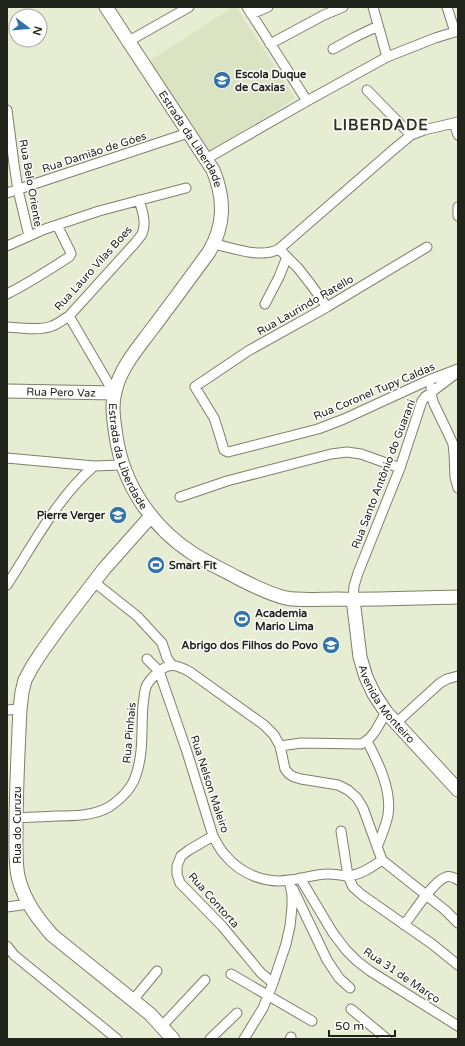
<svg xmlns="http://www.w3.org/2000/svg" width="465" height="1046" font-family="'Varela Round',sans-serif">
<style>
.built{fill:#dbe4c2}
.lines{fill:none;stroke-linecap:round;stroke-linejoin:round}
.street-casing{stroke:#7c826a;stroke-width:11}
.secondary-casing{stroke:#7c826a;stroke-width:15}
.street{stroke:#fff;stroke-width:9}
.secondary{stroke:#fff;stroke-width:13}
.labels{text-anchor:middle;stroke-width:3;stroke-linejoin:round;paint-order:stroke}
.poi-label{font-size:11px;font-weight:bold;fill:#21241a;stroke:#fff;text-anchor:start}
.street-label{font-size:11px;fill:#21241a;stroke:#fff}
.district-label{font-size:15px;font-weight:bold;letter-spacing:1px;fill:#2f341f;stroke:#fff}
</style>
<rect width="100%" height="100%" fill="#e6edd3"/>
<path class="built" d="M233 7H236L295 98 208 154 148 62Z"/>
<g class="lines">
<defs>
<path id="street" d="M247 7 307 101
M373 7 387 57
M447 7 455 32
M251 14 268 7
M129 41 189 7
M270 44 324 15 343 7
M333 49 355 37 378 26
M367 90 411 135
M7 110 14 164 18 190 29 236
M454 123 458 135
M206 159 307 101 387 57 435 38 458 31
M7 193 188 133
M458 207V216
M214 244C234 248 260 259 279 249L393 150 411 135 424 130 458 122
M7 246 45 229 99 211 186 188
M427 247 327 307 248 351 196 386 195 387 214 418 218 430 224 450 228 452 318 429 344 419 429 380 458 369
M279 249 298 268 312 286 327 307
M7 294C29 283 49 270 69 257L71 254 70 251 57 225
M265 304 279 277 287 257
M69 316 114 393
M7 327C20 328 40 331 52 326 58 324 64 319 69 316L136 242C138 239 141 236 142 234 147 223 142 210 139 200
M431 387 432 398 434 404 448 433 453 444 454 453 455 477 458 488
M7 458 94 466 123 465
M180 497 227 481 331 454 347 452 361 454 400 468
M94 582 137 616 162 643 167 658 172 665
M7 585C33 545 57 498 94 466
M353 599 354 586 358 573 400 468 422 401 425 397 458 372
M147 659 159 671 187 752 213 836C217 843 220 850 226 856 241 874 266 884 289 880 302 879 315 874 328 874 334 874 340 875 346 876 359 876 372 867 382 860
M7 710 20 709
M396 723 440 683 447 679 458 676
M367 741C378 762 392 790 388 815 386 826 381 837 377 847
M280 746 301 743 361 744C374 738 379 724 386 712
M16 818C29 817 42 817 56 816 74 816 93 816 109 807 121 799 132 788 136 775 144 752 141 728 143 705 144 699 144 693 146 687 148 682 152 678 155 675 168 662 175 664 190 672L264 725 274 735 280 746 285 769 289 774 294 777 301 779 338 785 348 790 357 798 363 808 382 860 445 910 458 923
M341 831 348 876 353 887 362 895 432 944 458 965
M213 836 189 850 181 856 177 866V874L180 883 222 926 261 973 273 983
M300 878 333 933 346 950 357 961 370 971 458 1026
M293 889 327 960 339 978 350 988
M7 907 29 904
M404 925C413 914 433 881 446 877 451 875 454 878 458 880
M7 946 14 955 117 1039
M231 974 312 1021
M133 1000 157 971
M351 1009 387 1039
M162 1026 205 980
M210 1039 237 1013
M244 1039 263 1008 273 983 286 944 290 926 292 907V895L289 880
M290 1039 291 1037"/>
<g id="secondary">
<path id="s1" d="M106 7 213 170C225 199 225 225 209 252 190 278 171 304 152 329 138 348 120 368 115 392 111 405 114 422 116 436 123 484 151 526 192 553 206 562 221 569 236 577 252 585 268 594 286 598 303 601 320 599 337 599 377 600 418 598 458 597"/>
<path id="s2" d="M7 391 114 393"/>
<path d="M151 516 104 569 61 625 41 653 32 667 25 680 22 692 20 709C18 750 16 791 16 832 16 846 15 867 19 880 25 902 38 919 52 935L150 1014 173 1039"/>
<path id="s3" d="M353 599 360 657 366 677 374 694 386 712 458 790"/>
</g>
</defs>
<use href="#street" class="street-casing"/>
<use href="#secondary" class="secondary-casing"/>
<use href="#street" class="street"/>
<use href="#secondary" class="secondary"/>
</g>
<defs>
<symbol id="school-disc" viewBox="-11 -11 22 22"><circle r="9.5" fill="#3172a8" stroke="#fff"/><path d="M0-5L7-2L0 1L-7-2ZM-4 1L0 2.5L4 1V4Q0 6-4 4Z" fill="#fff"/></symbol>
<symbol id="stadium-disc" viewBox="-11 -11 22 22"><circle r="9.5" fill="#3172a8" stroke="#fff"/><path d="M0-5a6.5 5 0 1 0 0 10a6.5 5 0 1 0 0-10ZM-3.5-1.8h7v3.6h-7Z" fill="#fff"/></symbol>
</defs>
<g fill-rule="evenodd">
<use href="#school-disc" x="212" y="70" width="20" height="20"/>
<use href="#school-disc" x="108" y="505" width="20" height="20"/>
<use href="#stadium-disc" x="146" y="555" width="20" height="20"/>
<use href="#stadium-disc" x="232" y="609" width="20" height="20"/>
<use href="#school-disc" x="321" y="635" width="20" height="20"/>
</g>
<g class="labels">
<g class="poi-label">
<text x="235" y="78">Escola Duque<tspan x="235" dy="13">de Caxias</tspan></text>
<text x="105" y="519" text-anchor="end">Pierre Verger</text>
<text x="169" y="569">Smart Fit</text>
<text x="255" y="617">Academia<tspan x="255" dy="13">Mario Lima</tspan></text>
<text x="318" y="649" text-anchor="end">Abrigo dos Filhos do Povo</text>
</g>
<g class="street-label">
<text dy="4" stroke="none"><textPath href="#s1" startOffset="157">Estrada da Liberdade</textPath></text>
<text transform="translate(94 152) rotate(-18)" y="4">Rua Damião de Góes</text>
<text transform="translate(31 183) rotate(80)" y="4">Rua Belo Oriente</text>
<text transform="translate(93 268) rotate(-48)" y="4">Rua Lauro Vilas Boes</text>
<text transform="translate(305 305) rotate(-30)" y="4">Rua Laurindo Ratello</text>
<text transform="translate(374 391) rotate(-23)" y="4">Rua Coronel Tupy Caldas</text>
<text dy="4" stroke="none"><textPath href="#s2" startOffset="54">Rua Pero Vaz</textPath></text>
<text dy="4" stroke="none"><textPath href="#s1" startOffset="517">Estrada da Liberdade</textPath></text>
<text transform="translate(383 474) rotate(-69)" y="4">Rua Santo Antônio do Guarani</text>
<text dy="4" stroke="none"><textPath href="#s3" startOffset="113">Avenida Monteiro</textPath></text>
<text transform="translate(129 733) rotate(-85)" y="4">Rua Pinhais</text>
<text transform="translate(210 784) rotate(72)" y="4">Rua Nelson Maleiro</text>
<text transform="translate(17 825) rotate(-90)" y="4">Rua do Curuzu</text>
<text transform="translate(214 900) rotate(48)" y="4">Rua Contorta</text>
<text transform="translate(402 975) rotate(34)" y="4">Rua 31 de Março</text>
</g>
<g class="district-label">
<text x="381" y="130">LIBERDADE</text>
</g>
</g>
<rect width="465" height="1046" fill="none" stroke="#21241a" stroke-width="16"/>
<g transform="translate(28 28) rotate(106)"><circle r="19" fill="#ffffff" stroke="#a6a7a3"/>
<path d="M0-3L7 15L0 10L-7 15Z" fill="#3172a8"/>
<text y="-6" font-size="11" font-weight="bold" text-anchor="middle" fill="#21241a">N</text>
</g>
<path d="M329 1030v6h66v-6" fill="none" stroke="#21241a" stroke-width="2"/>
<text x="335" y="1030" font-size="12" fill="#21241a" stroke="#ffffff" stroke-width="3" paint-order="stroke">50 m</text>
</svg>
